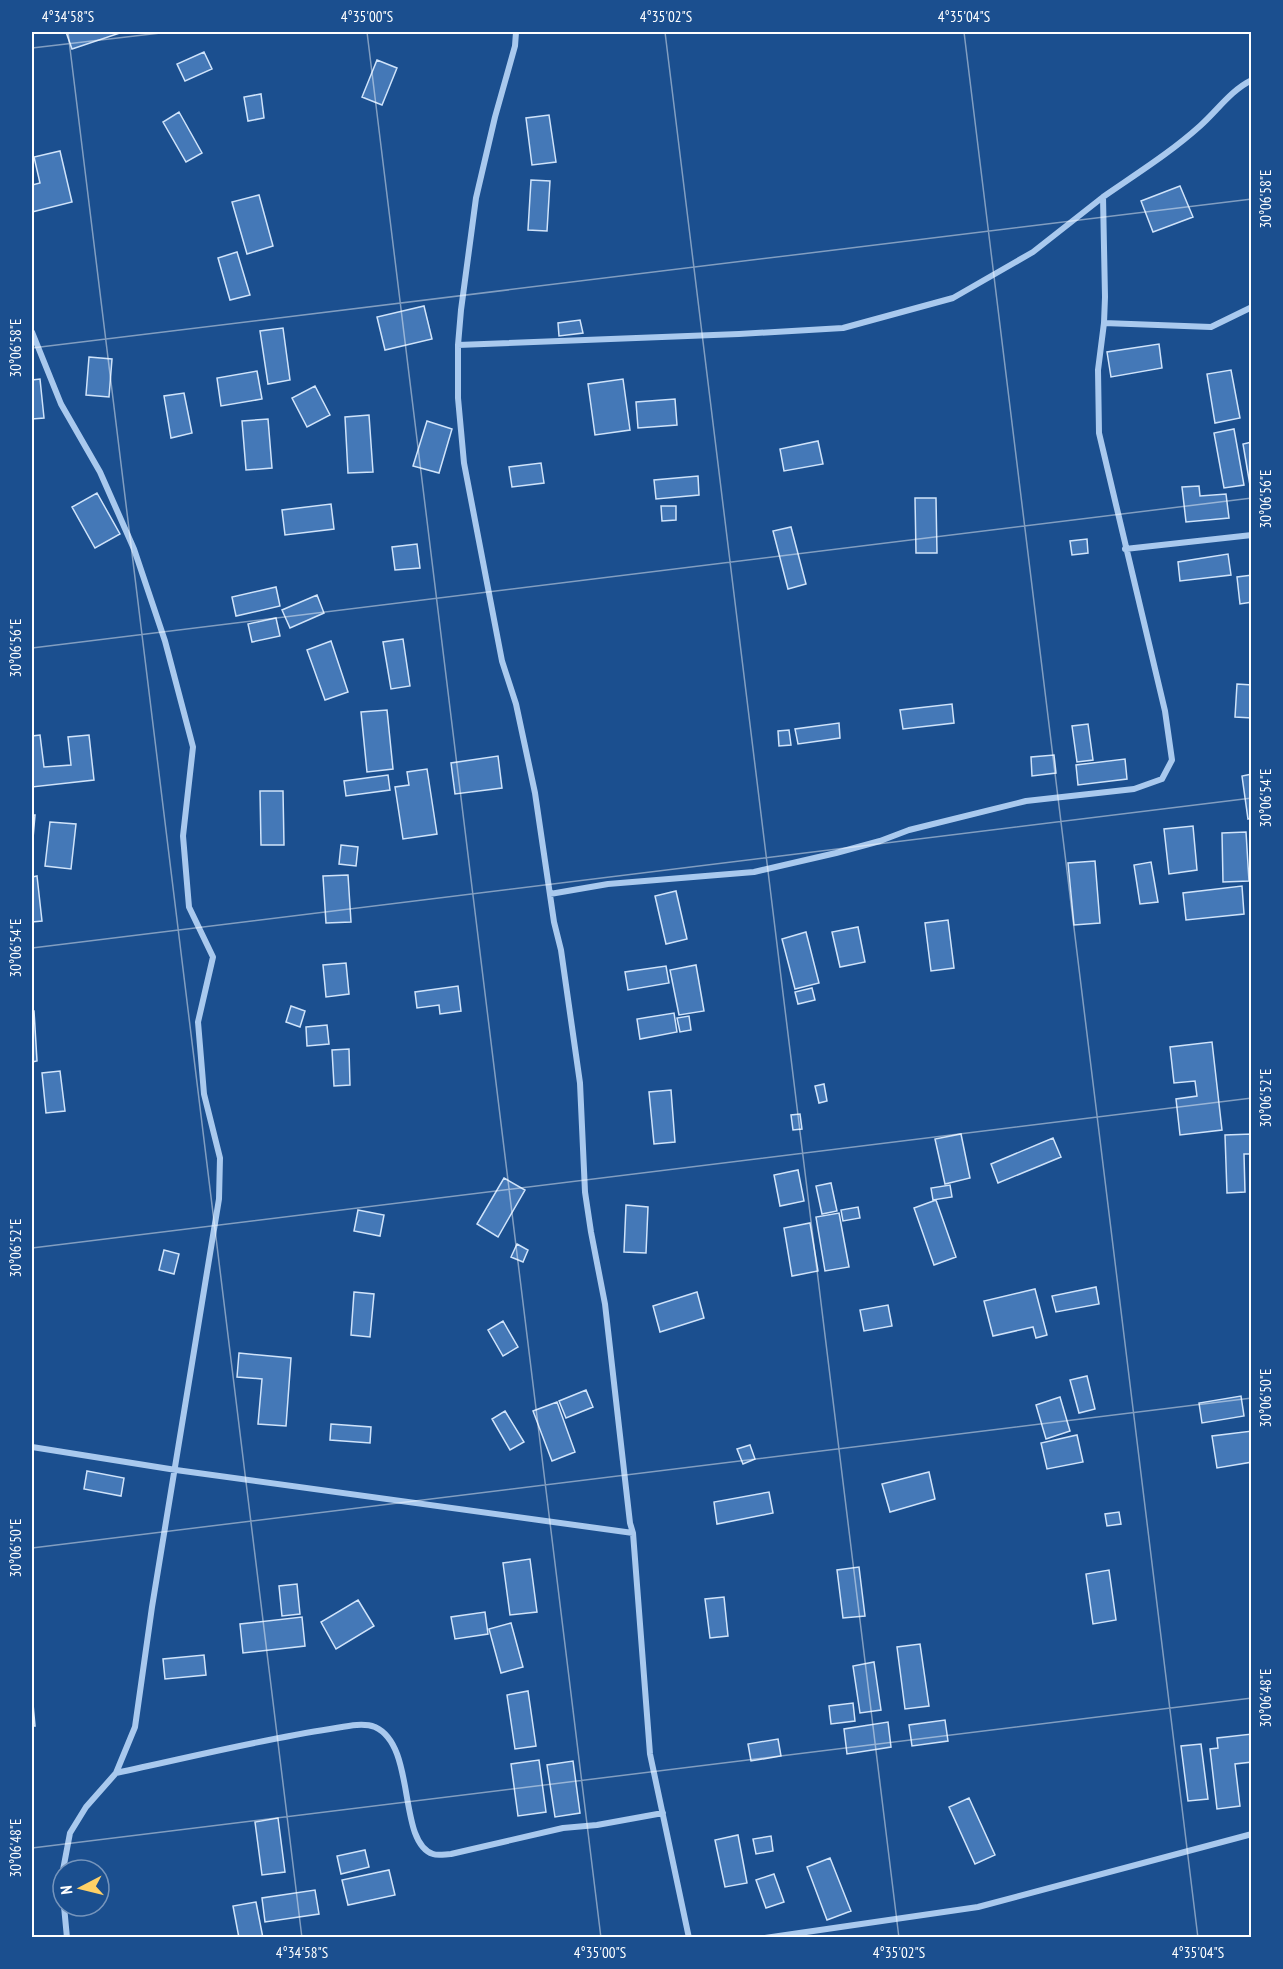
<svg xmlns="http://www.w3.org/2000/svg" width="1283" height="1969" font-family="'PT Sans Narrow',sans-serif">
<style>
.building{fill:#4478b7;stroke:#cfe3fa;stroke-width:1.5}
.lines{fill:none;stroke-linecap:round;stroke-linejoin:round}
.minor{stroke:#a9c9ee;stroke-width:6}
.ticks{fill:none;stroke:#fff;stroke-width:1.5;stroke-opacity:0.45}
.neatline{fill:none;stroke:#fff;stroke-width:2}
.ticks-label{font-size:15px;text-anchor:middle;fill:#fff}
</style>
<rect width="100%" height="100%" fill="#1b4f8f"/>
<path class="building" d="M66 32H119L120 33 72 49Z
M204 52 212 69 185 81 177 64Z
M377 60 397 68 382 105 362 97Z
M261 94 264 118 248 121 244 97Z
M179 112 202 153 186 162 163 122Z
M549 115 556 162 532 165 526 118Z
M60 151 72 202 32 212V185L40 183 34 157Z
M531 180 550 181 547 231 528 230Z
M1180 186 1193 217 1153 232 1141 201Z
M259 195 273 246 247 254 232 202Z
M237 252 250 295 230 300 218 258Z
M424 306 432 339 385 350 377 317Z
M580 320 583 333 559 336 558 323Z
M283 328 290 380 268 384 260 331Z
M1159 344 1162 368 1111 377 1107 352Z
M89 357 112 359 109 397 86 395Z
M1231 370 1240 418 1215 423 1207 374Z
M257 371 262 399 221 406 217 378Z
M40 379 44 418 32 419V380Z
M623 379 630 430 595 435 588 384Z
M315 386 330 415 307 427 292 398Z
M184 393 192 433 171 438 164 396Z
M675 399 677 425 638 428 636 402Z
M369 415 373 472 348 473 345 417Z
M268 419 272 468 246 470 242 421Z
M427 421 452 429 439 473 413 466Z
M1234 429 1244 485 1224 488 1214 433Z
M818 441 823 464 784 471 780 449Z
M1252 442V497L1243 444Z
M541 463 544 483 512 487 509 467Z
M698 476 699 495 656 499 654 480Z
M1199 486 1200 496 1226 494 1229 518 1186 522 1182 487Z
M97 493 120 534 95 548 72 507Z
M915 498H936L937 553H916Z
M331 504 334 529 285 535 282 510Z
M661 506H676V520L662 521Z
M791 527 806 584 788 589 773 531Z
M1087 539 1088 553 1072 555 1070 541Z
M417 544 420 568 395 570 392 547Z
M1228 554 1231 575 1180 581 1178 562Z
M1252 575V602L1240 604 1237 577Z
M276 587 280 606 236 616 232 597Z
M317 595 324 613 290 628 282 610Z
M276 618 280 636 252 642 248 624Z
M403 639 410 686 391 689 383 642Z
M331 641 348 692 325 700 307 650Z
M1237 684 1252 685V718L1235 717Z
M952 704 954 723 903 729 900 710Z
M387 710 393 769 367 772 361 712Z
M839 723 840 738 798 744 795 729Z
M1088 724 1093 760 1077 762 1072 726Z
M789 730 791 745 779 746 778 731Z
M40 735 44 767 71 765 68 737 89 735 94 780 32 787V736Z
M1054 755 1056 773 1032 776 1031 757Z
M498 756 502 788 455 794 451 763Z
M1125 759 1127 779 1078 785 1076 765Z
M427 769 437 834 403 839 395 787 409 785 407 772Z
M1252 774V818L1248 819 1242 776Z
M388 775 390 790 346 796 344 781Z
M260 791H283L284 845H261Z
M32 815H35L32 850Z
M50 822 76 824 71 869 45 866Z
M1193 826 1197 870 1169 874 1164 829Z
M1246 832 1249 881 1223 882 1222 833Z
M341 845 358 847 356 866 339 864Z
M1095 861 1100 923 1074 925 1068 863Z
M1151 862 1158 902 1140 904 1134 865Z
M348 875 351 922 326 923 323 876Z
M37 876 42 921 32 922V877Z
M1242 886 1244 914 1186 920 1183 893Z
M676 891 687 939 666 944 655 896Z
M948 920 954 968 931 971 925 923Z
M858 927 865 962 840 967 832 932Z
M806 932 819 983 795 989 782 939Z
M346 963 349 994 326 997 323 965Z
M696 965 704 1011 679 1015 670 970Z
M666 966 669 983 628 990 625 972Z
M458 986 461 1011 440 1014 439 1005 417 1008 415 992Z
M812 988 815 1000 798 1004 795 992Z
M291 1006 305 1011 300 1027 286 1022Z
M32 1011H34L37 1061 32 1062Z
M674 1013 677 1032 640 1039 637 1019Z
M689 1016 691 1030 680 1032 677 1018Z
M327 1025 329 1044 307 1046 306 1027Z
M1212 1042 1222 1130 1180 1135 1176 1099 1197 1096 1195 1081 1174 1083 1170 1047Z
M349 1049 350 1085 334 1086 332 1050Z
M60 1071 65 1111 46 1113 42 1073Z
M824 1084 827 1101 819 1103 815 1086Z
M671 1090 675 1142 654 1144 649 1092Z
M800 1114 802 1129 793 1130 791 1115Z
M961 1134 970 1178 945 1184 935 1139Z
M1252 1134V1154H1244L1245 1192 1227 1193 1225 1135Z
M1053 1138 1061 1157 998 1183 991 1164Z
M798 1170 804 1201 780 1206 774 1175Z
M504 1178 525 1190 498 1237 477 1224Z
M831 1183 837 1211 822 1214 816 1186Z
M950 1185 952 1197 933 1200 931 1188Z
M936 1200 956 1257 934 1265 914 1208Z
M626 1205 648 1207 646 1253 624 1252Z
M858 1207 860 1218 843 1221 841 1210Z
M358 1210 384 1215 380 1236 354 1231Z
M839 1213 849 1267 825 1271 816 1217Z
M810 1223 818 1271 792 1276 784 1228Z
M517 1244 528 1250 523 1262 511 1257Z
M164 1250 179 1254 174 1274 159 1270Z
M1096 1287 1099 1304 1056 1312 1052 1296Z
M1035 1289 1047 1335 1036 1338 1033 1327 993 1336 984 1301Z
M354 1292 374 1294 370 1337 351 1335Z
M697 1292 704 1318 660 1332 653 1306Z
M888 1305 892 1326 864 1331 860 1310Z
M503 1321 518 1347 503 1356 488 1330Z
M239 1353 291 1358 286 1426 258 1424 262 1379 237 1377Z
M1087 1376 1095 1409 1079 1413 1070 1380Z
M586 1390 593 1407 566 1418 559 1401Z
M1241 1396 1244 1416 1202 1423 1199 1403Z
M1060 1397 1070 1431 1046 1439 1036 1405Z
M557 1402 575 1452 552 1461 533 1411Z
M505 1411 524 1442 510 1450 492 1419Z
M331 1424 371 1427 370 1443 330 1440Z
M1252 1431V1462L1217 1468 1212 1436Z
M1077 1435 1083 1462 1047 1469 1041 1443Z
M750 1445 755 1459 743 1464 737 1449Z
M87 1471 124 1478 121 1496 84 1489Z
M929 1472 935 1499 890 1512 882 1484Z
M769 1492 773 1513 717 1524 714 1502Z
M1119 1512 1121 1524 1107 1526 1105 1514Z
M530 1559 537 1612 510 1615 503 1563Z
M859 1567 865 1616 843 1618 837 1570Z
M1109 1570 1116 1620 1093 1624 1086 1574Z
M297 1584 300 1614 282 1616 279 1586Z
M724 1597 728 1636 710 1638 705 1599Z
M358 1600 374 1626 336 1649 321 1622Z
M485 1612 488 1634 455 1639 451 1617Z
M302 1617 305 1646 243 1653 240 1624Z
M511 1623 523 1667 501 1673 489 1629Z
M920 1644 929 1706 905 1709 897 1647Z
M204 1655 206 1675 165 1679 163 1659Z
M874 1662 881 1710 860 1713 853 1666Z
M528 1691 536 1746 515 1749 507 1695Z
M853 1703 855 1721 831 1724 829 1706Z
M32 1704H33L35 1726H32Z
M945 1720 948 1741 912 1746 909 1725Z
M888 1722 891 1747 847 1754 844 1729Z
M1252 1734V1762L1235 1764 1240 1806 1217 1809 1210 1749 1218 1748 1217 1738Z
M778 1739 781 1756 751 1761 748 1744Z
M1201 1744 1208 1799 1188 1801 1181 1746Z
M539 1760 546 1812 518 1816 511 1764Z
M573 1761 580 1813 555 1817 547 1765Z
M969 1798 995 1855 975 1864 949 1807Z
M278 1818 285 1872 262 1875 255 1822Z
M738 1835 747 1883 725 1887 715 1840Z
M771 1836 773 1851 756 1854 753 1839Z
M365 1850 369 1867 341 1874 337 1856Z
M830 1858 851 1911 827 1920 807 1867Z
M389 1870 395 1895 348 1905 342 1880Z
M774 1874 784 1902 766 1908 756 1880Z
M315 1890 319 1914 265 1922 262 1898Z
M256 1902 263 1938H239L233 1906Z"/>
<g class="lines">
<path class="minor" d="M516 32 515 46 495 117 476 198 461 310 458 345V398L464 463 502 661 516 704 535 793 554 922 561 950 580 1083 585 1192 591 1232 605 1304 630 1523 633 1533 650 1754 689 1938
M1104 323 1211 327 1252 307
M32 332 61 404 100 472 134 549 165 641 193 747 183 836 189 907 213 957 198 1022 204 1094 220 1158 219 1199 152 1607 135 1727 116 1773 86 1807 70 1833 63 1870
M458 345 739 334 843 328 953 298 1033 252 1103 197
M1125 549 1252 535
M550 894 608 884 754 872 836 853 880 841 909 830 1026 801 1134 789 1162 779 1172 760 1165 711 1099 433 1098 370 1104 323 1105 297 1103 197C1136 174 1170 153 1200 126 1217 111 1231 90 1252 80
M32 1447 176 1470 633 1533
M116 1773C187 1758 258 1740 330 1729 343 1727 362 1722 375 1727 417 1746 397 1842 433 1854 438 1856 446 1854 451 1854L563 1828 597 1825 663 1813
M64 1906 67 1938
M765 1938 978 1907 1252 1834"/>
</g>
<path class="ticks" d="M68 32 302 1938M367 32 601 1938M665 32 899 1938M964 32 1198 1938M32 48 169 32M32 348 1252 199M32 648 1252 498M32 948 1252 798M32 1248 1252 1098M32 1548 1252 1398M32 1848 1252 1698"/>
<rect width="1283" height="1969" fill="none" stroke="#1b4f8f" stroke-width="66"/>
<g transform="translate(81 1888) rotate(263)"><circle r="28" fill="#1b4f8f" stroke="#7695bc" stroke-width="1.5"/>
<path d="M0-4.5L10 22L0 15L-10 22Z" fill="#ffd166"/>
<text y="-9" font-size="16" font-weight="bold" text-anchor="middle" fill="#ffffff">N</text>
</g>
<rect x="33" y="33" width="1217" height="1903" class="neatline"/>
<g class="ticks-label">
<text x="68" y="22">4°34'58"S</text>
<text x="367" y="22">4°35'00"S</text>
<text x="666" y="22">4°35'02"S</text>
<text x="964" y="22">4°35'04"S</text>
<text transform="translate(1266 199) rotate(-90)" y="5">30°06'58"E</text>
<text transform="translate(16 348) rotate(-90)" y="5">30°06'58"E</text>
<text transform="translate(1266 499) rotate(-90)" y="5">30°06'56"E</text>
<text transform="translate(16 648) rotate(-90)" y="5">30°06'56"E</text>
<text transform="translate(1266 798) rotate(-90)" y="5">30°06'54"E</text>
<text transform="translate(16 948) rotate(-90)" y="5">30°06'54"E</text>
<text transform="translate(1266 1098) rotate(-90)" y="5">30°06'52"E</text>
<text transform="translate(16 1248) rotate(-90)" y="5">30°06'52"E</text>
<text transform="translate(1266 1398) rotate(-90)" y="5">30°06'50"E</text>
<text transform="translate(16 1548) rotate(-90)" y="5">30°06'50"E</text>
<text transform="translate(1266 1698) rotate(-90)" y="5">30°06'48"E</text>
<text transform="translate(16 1848) rotate(-90)" y="5">30°06'48"E</text>
<text x="302" y="1958">4°34'58"S</text>
<text x="600" y="1958">4°35'00"S</text>
<text x="899" y="1958">4°35'02"S</text>
<text x="1198" y="1958">4°35'04"S</text>
</g>
</svg>
